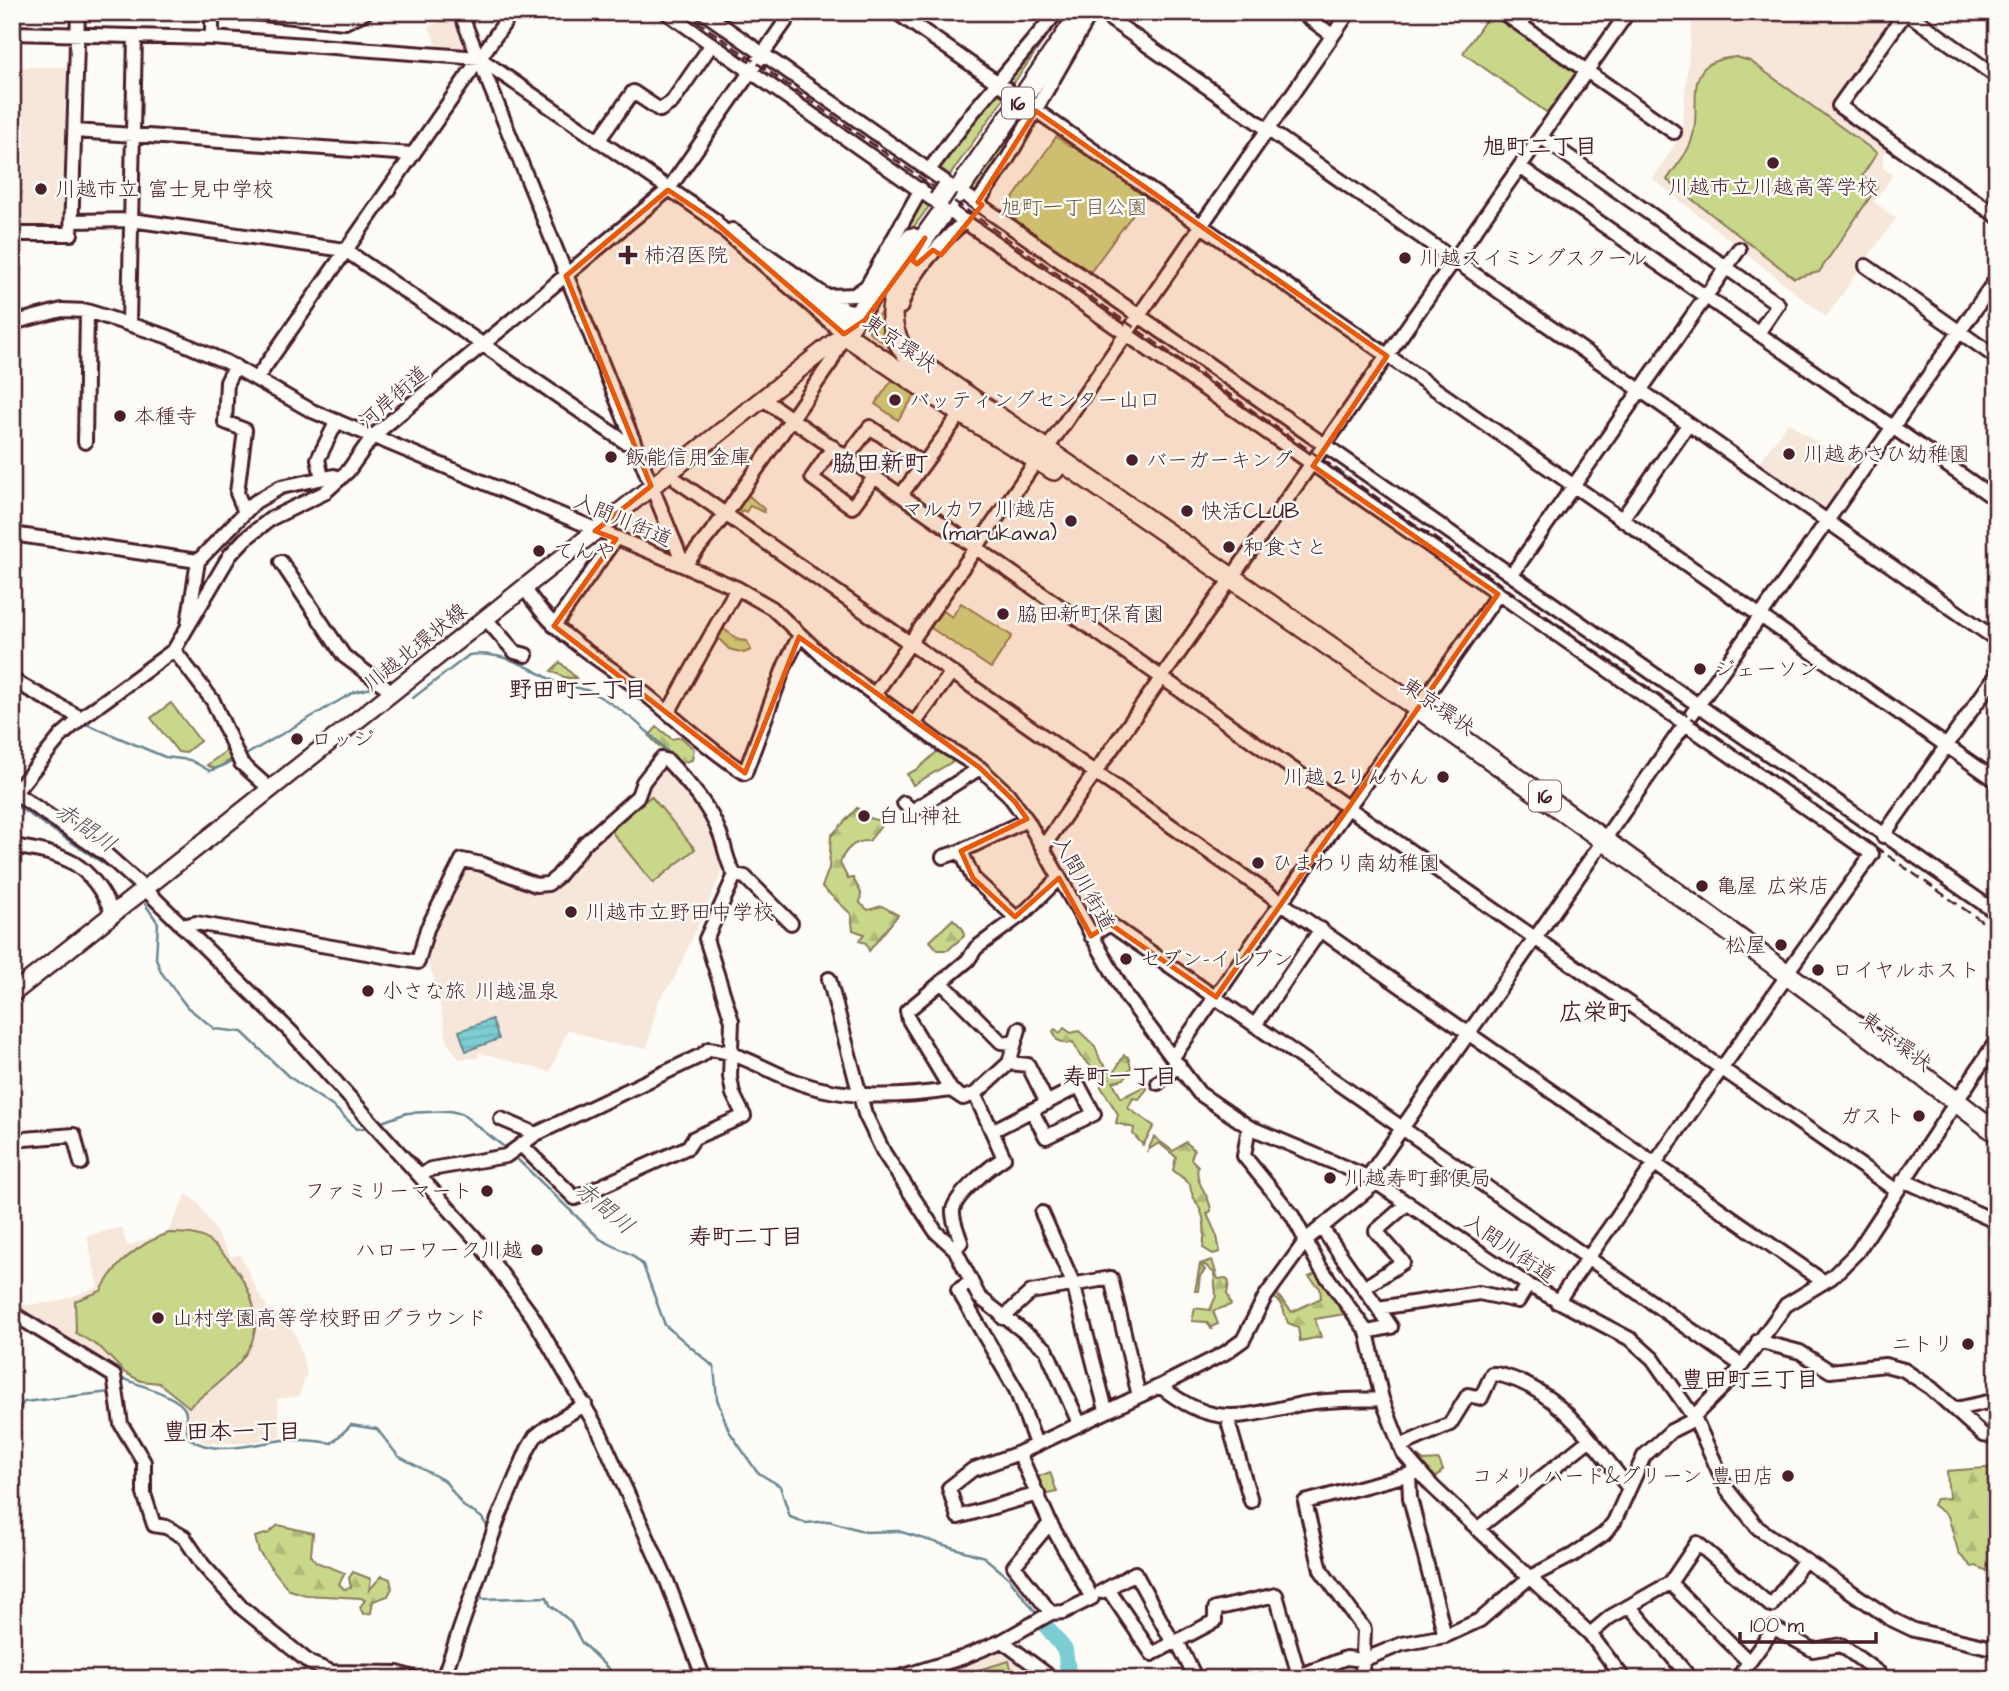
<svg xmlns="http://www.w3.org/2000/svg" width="2009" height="1691" font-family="'Architects Daughter','Klee One',sans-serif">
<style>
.built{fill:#f6e7da}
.green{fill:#c9d78a;stroke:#8a7b5a;stroke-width:2}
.forest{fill:url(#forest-firs);stroke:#8a7b5a;stroke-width:2}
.cemetery{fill:url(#cemetery-stones);stroke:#8a7b5a;stroke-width:2}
.water{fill:url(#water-rules);stroke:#688790;stroke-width:2}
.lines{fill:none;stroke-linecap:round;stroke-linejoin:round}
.stream{stroke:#688790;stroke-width:2.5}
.river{stroke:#7ccdd3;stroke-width:16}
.minor-casing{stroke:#4a1f2b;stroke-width:18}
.major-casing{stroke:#4a1f2b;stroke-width:21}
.highway-casing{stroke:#4a1f2b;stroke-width:24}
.minor{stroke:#fdfcf7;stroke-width:12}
.major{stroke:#fdfcf7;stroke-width:16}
.highway{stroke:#fdfcf7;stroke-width:19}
.rail{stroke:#4a1f2b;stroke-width:2.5;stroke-dasharray:10 5;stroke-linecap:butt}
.highway-bridge-casing{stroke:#4a1f2b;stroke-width:24;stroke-linecap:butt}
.highway-bridge{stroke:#fdfcf7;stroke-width:19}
.marked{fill:#e8590c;fill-opacity:0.2;stroke:#e8590c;stroke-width:5;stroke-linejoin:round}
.poi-dot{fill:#4a1f2b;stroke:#fdfcf7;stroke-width:2.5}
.labels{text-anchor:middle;stroke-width:5;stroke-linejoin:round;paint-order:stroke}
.shield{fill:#fdfcf7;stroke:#806168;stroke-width:2}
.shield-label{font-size:19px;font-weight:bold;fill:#4a1f2b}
.poi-label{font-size:21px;fill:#4a1f2b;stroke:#fdfcf7;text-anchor:start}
.park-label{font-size:21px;fill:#705648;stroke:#fdfcf7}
.street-label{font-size:21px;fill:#4a1f2b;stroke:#fdfcf7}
.neighbourhood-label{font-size:23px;font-weight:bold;fill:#4a1f2b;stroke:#fdfcf7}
.water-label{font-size:23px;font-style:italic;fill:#59535d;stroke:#fdfcf7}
.quarter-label{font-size:24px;font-weight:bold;fill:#4a1f2b;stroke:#fdfcf7}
</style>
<defs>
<pattern id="forest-firs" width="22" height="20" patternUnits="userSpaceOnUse" patternTransform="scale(1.75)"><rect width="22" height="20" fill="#c9d78a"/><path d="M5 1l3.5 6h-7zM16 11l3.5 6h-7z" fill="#aeb877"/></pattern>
<pattern id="cemetery-stones" width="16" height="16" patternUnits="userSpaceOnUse" patternTransform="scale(1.75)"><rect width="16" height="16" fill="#c9d78a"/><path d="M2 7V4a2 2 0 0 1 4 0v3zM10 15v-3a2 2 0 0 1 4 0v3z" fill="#aeb877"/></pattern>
<pattern id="water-rules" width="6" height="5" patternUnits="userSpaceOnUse" patternTransform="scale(1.75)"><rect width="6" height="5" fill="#7ccdd3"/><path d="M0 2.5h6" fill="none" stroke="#6db0b5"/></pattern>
</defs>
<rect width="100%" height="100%" fill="#fdfcf7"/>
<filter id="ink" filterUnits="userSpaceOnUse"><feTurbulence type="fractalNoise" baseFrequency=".0143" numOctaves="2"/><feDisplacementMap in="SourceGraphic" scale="14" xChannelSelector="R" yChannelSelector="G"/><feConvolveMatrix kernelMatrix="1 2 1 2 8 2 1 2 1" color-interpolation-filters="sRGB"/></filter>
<g filter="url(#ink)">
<path class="built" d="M1693 12H1899L1832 107 1889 145 1883 155V168L1893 175 1874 202 1896 218 1826 317 1653 179 1681 134Z
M454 17 465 45 461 51 438 50 429 26Z
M12 67H74L69 231H12Z
M1788 422 1859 472 1828 518 1756 468Z
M661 764H667L704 806 721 856V874L673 981 658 1001 647 1048 606 1043 568 1029 550 1072 479 1052 478 1058 459 1059 448 1044 435 981 424 953 462 867 471 865 540 889 645 786Z
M187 1194 198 1203 231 1257 240 1254 258 1293 272 1313 280 1314 295 1333 307 1372 299 1396 277 1399 281 1437 245 1443H205L190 1433 185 1405 165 1388 119 1372 17 1310 16 1306 56 1302 98 1287 87 1236 122 1227 127 1246 168 1232Z
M1001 1652 1040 1679H922L964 1666Z"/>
<path class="green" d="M1061 12H1064L1011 87 1002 82Z
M1491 12 1577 70 1578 76 1552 116 1463 53Z
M1736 57 1750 61 1877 153 1862 176 1877 187 1819 272 1794 278 1667 180C1674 168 1687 155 1691 142 1705 104 1676 61 1736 57Z
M998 87 1007 94 950 175 936 165Z
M1023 105 1031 110 979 195 966 185Z
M1056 137 1149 192 1086 278 1000 217Z
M918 197 930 205 858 302 850 301 849 299 860 296Z
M884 308 897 353 869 332V326Z
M893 379 915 395 898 420 875 404Z
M961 603 1012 636 991 668 928 626 941 609 952 617Z
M171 703 200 741 185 753 178 752 151 718Z
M230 748 234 758 215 769 207 765Z
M941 748 957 759 913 785 907 774 918 769Z
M651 796 695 849 653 883 611 831Z
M169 1233C180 1233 196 1233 206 1239 237 1261 268 1308 250 1346 238 1371 209 1389 189 1407L159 1383 141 1381 125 1373 101 1348 76 1333 75 1301 101 1291C114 1264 140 1243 169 1233Z
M1050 1472 1057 1492 1042 1495 1034 1478Z
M1009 1661 1014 1679H947Z"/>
<path class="forest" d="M747 494 764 509V512L750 506 746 512 742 510 738 516 734 514 733 510Z
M721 627 739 640 747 641 751 650 744 653 729 649 716 636Z
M657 727 672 739 681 737 694 749 692 760 677 764 649 736Z
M857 808 866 817 884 822 869 841C854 840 844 851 840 863L848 879 853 878 861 893 860 903 868 910 882 906 898 915 869 951 866 943 859 941 864 934 853 930 851 914 822 887 829 868 831 836Z
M953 919 963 929 964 936 948 950H938L930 941Z
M1064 1028 1071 1033 1079 1031 1095 1046 1101 1062 1113 1074 1124 1055 1128 1057 1131 1067 1124 1079 1113 1082 1121 1098 1145 1086 1147 1089 1139 1099 1133 1098 1128 1108 1154 1126 1143 1145 1133 1134 1134 1128 1116 1123 1118 1114 1101 1087V1071L1097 1072 1080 1056 1073 1042 1067 1044 1057 1040 1053 1031 1055 1029 1060 1033Z
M1154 1137 1173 1151 1186 1142 1194 1150 1191 1159 1198 1166C1194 1185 1210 1193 1211 1211L1207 1214 1217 1236 1220 1252 1213 1254 1203 1248C1204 1238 1206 1228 1203 1218 1201 1206 1190 1197 1190 1184L1173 1170 1176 1157 1159 1143 1148 1150Z
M1212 1260 1218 1279 1226 1278 1229 1282 1227 1294 1231 1305 1213 1311 1218 1324 1211 1327 1212 1330 1207 1322 1192 1321 1195 1308 1210 1310 1216 1296 1214 1273 1205 1265 1202 1266 1205 1270 1200 1276 1198 1291H1195L1200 1264Z
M1317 1273 1345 1314 1315 1319 1321 1337 1300 1341 1298 1327 1288 1323 1281 1303 1272 1296 1274 1291 1292 1312 1321 1298 1320 1288 1309 1277Z
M1409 1450 1424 1461 1439 1460 1443 1470 1434 1480Z
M1997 1467V1575L1976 1566 1972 1567 1959 1554 1948 1516 1933 1505 1936 1499 1949 1498 1947 1471Z
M278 1525 313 1533 311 1555 316 1562 345 1573 339 1584 344 1589 351 1588 349 1578 353 1572 371 1579 369 1590 382 1576 390 1579 392 1588 388 1596 373 1601 371 1613 363 1614 360 1607 365 1600 361 1598 306 1595 289 1590 259 1552 255 1537 269 1533Z"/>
<path class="cemetery" d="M560 662 576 678H566L551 671Z"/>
<path class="water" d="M492 1019 499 1039 466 1051 459 1031Z"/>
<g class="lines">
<path class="stream" d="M413 698 469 655C501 651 528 666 555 682 566 688 579 686 591 692 635 714 669 751 700 788
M86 724 165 757 190 760 210 771 234 761
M244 756 354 692 376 687
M15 805 112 869 130 886
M145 904 158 923 156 958 161 972 187 1007 215 1029 242 1032 288 1076 335 1108 357 1129 370 1127
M379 1123 407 1113 450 1111 462 1114 508 1150
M513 1155 600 1239 632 1255 643 1265 665 1325 714 1367 717 1399 729 1431 757 1472 780 1486 790 1517 806 1523 829 1521 866 1532 898 1531 984 1557 1009 1578 1037 1614
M117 1376C133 1384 179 1395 185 1410 188 1419 185 1429 189 1438 213 1457 255 1444 283 1440 299 1439 317 1441 332 1443L351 1425 377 1429 398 1456 445 1481 463 1506 481 1517 490 1530
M12 1419 24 1402 110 1392
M480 1588 482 1599 547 1597 550 1605 570 1621 582 1643 616 1676 624 1679
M1002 1650 1009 1654"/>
<path class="river" d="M1043 1622 1065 1650 1069 1679"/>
<defs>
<path id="minor" d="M240 12 345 22 366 12
M460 12 684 566 725 515 831 362 844 334 710 218
M666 12 932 199
M703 12 944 181
M896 12 1008 90
M1100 12 1997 640
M1301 12 1332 35
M1502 12 1674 132
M1906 12 1839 106 1997 216
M1906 12 1997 77
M12 33 212 38 479 58 716 221
M212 38V12
M1024 102 1997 781
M75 131 412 154
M1541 137 1778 304 1759 332
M598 141 633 92 660 110 672 102 712 44
M1520 167 1997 500
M929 170 972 113 1057 12
M964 194 1997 913
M978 202 1008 158 1091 13
M951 212 1872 854 1786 974
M72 221 131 220 345 250 625 442 633 439
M732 230 846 310 854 311 863 306
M12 234H71L78 12
M1866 266 1997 358
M780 271 849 326
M828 296 854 295 867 286 921 189
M901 307C910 274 940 243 965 221
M12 323 62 310 87 311 166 336 226 362 312 411 737 588 772 608 826 659 941 744 980 768 1008 794 1027 820 1126 996 1199 1093 1249 1127 1368 1177 1528 1285 1632 1340 1653 1359 1695 1419 1727 1489 1758 1528 1891 1619 1914 1630 1997 1649
M129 323 135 36
M235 366 227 382 225 422 245 430 237 493 244 510
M257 378 512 12
M763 399 1897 1191
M85 442 87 311
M833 447 812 478 852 507 875 476
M1046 450 1349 12
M847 457 870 427 923 464
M322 478 318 459 337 421
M678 481 1824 1282
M901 495 961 413
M1622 519 1688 425
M12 534 198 561 188 624
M198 561 255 502 281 487 334 476 340 479
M281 562 344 656 393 692
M1512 574 1739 249
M524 587C555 638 599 657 644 693 678 720 709 750 745 773L785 665 799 637
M485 618 515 652 526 655
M554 626 615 539
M174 650 213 701 241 763 270 789
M12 680 81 718
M874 695 1037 460
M668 713 737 588
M914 724 951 673
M12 791 107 855 145 889 291 1032 475 1238 533 1317 600 1433 667 1581 704 1679
M12 796 61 736 81 718 174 650 230 555 245 539 272 518 324 493 348 471 373 436 668 190 792 12
M904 803 912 811 980 768
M1883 836 1997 674
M12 846C66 854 90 862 113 914
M1043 847 1628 12
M961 851 973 878 1015 917
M943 857 961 851 1027 820
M182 926 196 923 418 962 427 929 462 860 482 864 536 885 548 884 557 877 585 843 638 796 643 782 661 759 668 761C689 784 709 805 720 834 726 849 726 862 735 875L745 877 791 923
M1091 936 1110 924 1740 1364
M829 979 865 1114 884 1153 936 1232 955 1249 979 1297 1046 1349 1079 1423
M1997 981V1017
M941 982 1001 1042 1013 1043
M1255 1025 1321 929
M1173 1057 1498 594
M1009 1063 1028 1065 1047 1103
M1158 1083 1179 1065
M951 1090 909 1020 907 1011 968 960 976 948 1025 912 1059 878
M501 1119 536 1134
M1249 1127 1244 1156 1292 1215 1320 1267 1367 1332 1382 1399 1403 1453 1433 1487 1590 1634 1624 1679
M992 1131 1079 1086 1094 1114 1046 1137 1032 1111
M12 1140 74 1135 81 1163
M521 1145 575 1198 688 1147 694 1138 744 1116 733 1094 730 1077 732 1021 706 939 735 875
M422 1175 431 1169 506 1156 536 1134 702 1055 709 1049C743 1053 768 1072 800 1083 848 1100 902 1097 951 1090L963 1098 975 1094
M1368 1177 1997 278
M1903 1180 1997 1222
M1042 1213 1073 1283 1106 1410
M1321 1227 1378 1308 1479 1293 1518 1301 1528 1285
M955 1249 961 1242C958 1232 952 1220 953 1210 956 1194 991 1166 1004 1158L975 1094 1009 1063 1019 1029
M971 1282 958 1290 1016 1390 1036 1444
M1364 1288 1403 1262 1376 1231 1408 1203
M1557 1302 1782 983
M12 1313 114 1376 121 1424 144 1462V1494L154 1525 166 1527 184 1537 203 1565 242 1608 310 1663 332 1672 398 1673 417 1679
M1003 1318 1031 1292 1111 1278 1139 1396
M1367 1332 1391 1327 1378 1308
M1758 1341 1800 1352 1830 1371 1885 1365 1904 1370 1931 1388 1983 1435 1997 1437
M1160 1386C1214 1429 1239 1417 1301 1404 1328 1399 1356 1400 1382 1399
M1956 1409 1997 1400
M1693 1417 1734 1376 1786 1305 1832 1277 1857 1252 1997 1040
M1231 1418 1229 1425 1251 1501
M1400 1446 1450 1424 1468 1395 1481 1398 1492 1374H1496C1556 1386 1592 1442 1628 1487
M1019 1453 972 1470 949 1488 958 1517 1038 1494
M1409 1474 1410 1498 1445 1636
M1050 1523 1014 1566 1051 1613
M1477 1529 1589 1440
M1670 1583 1749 1662
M1108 1589 1152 1654 1215 1621V1609L1276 1595 1299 1676
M1101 1592 1135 1573 1173 1643
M1631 1608 1691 1679
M1590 1634 1610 1617 1670 1583 1697 1543 1771 1606 1804 1561
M1002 1641 1051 1613 1064 1612 1092 1598 1050 1523 1019 1453 1160 1386 1225 1353 1243 1340 1265 1297 1307 1239 1377 1182
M1177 1641 1196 1679
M443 1679 498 1519 528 1449 535 1437 546 1428 585 1404
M894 1679 964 1657 1002 1641 1053 1679
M1291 1679 1346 1658 1363 1660 1402 1644 1445 1636 1480 1620 1530 1577 1573 1555 1604 1534 1614 1522 1644 1456 1671 1431 1695 1419
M1362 1679 1364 1629 1321 1570 1305 1502 1418 1472
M1737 1679 1774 1628 1813 1650 1841 1645 1880 1674 1875 1679"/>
<path id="major" d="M12 994 844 334"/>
<path id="highway" d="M956 194 1082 12
M948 205C919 246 864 309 909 356 1277 608 1644 860 1997 1133
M844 334 961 413 1054 470
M844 334 912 238"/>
</defs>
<use href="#minor" class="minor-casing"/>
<use href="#major" class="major-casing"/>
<use href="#highway" class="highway-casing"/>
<use href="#minor" class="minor"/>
<use href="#major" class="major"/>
<use href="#highway" class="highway"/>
<path class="rail" d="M684 12 1997 932"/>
<defs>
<path id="highway-bridge" d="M939 200 947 188"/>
</defs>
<use href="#highway-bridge" class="highway-bridge-casing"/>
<use href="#highway-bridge" class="highway-bridge"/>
</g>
</g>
<path class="marked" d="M1036 111 1387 356 1313 466 1498 594 1216 997 1110 924 1091 936 1059 878 1015 917 973 878 961 851 1027 819 1015 802 980 768 799 637 745 773 554 626 616 539 595 531 651 486 566 276 668 190 710 218 844 334 865 320 925 238 912 260 917 264 933 250 941 255 982 205 978 202Z"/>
<g class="poi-dot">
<circle cx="1773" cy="163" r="7"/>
<circle cx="41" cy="189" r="7"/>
<path d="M624.5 244.5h7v7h7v7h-7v7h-7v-7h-7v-7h7z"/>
<circle cx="1405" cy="258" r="7"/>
<circle cx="895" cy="400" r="7"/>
<circle cx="120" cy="416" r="7"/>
<circle cx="1789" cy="454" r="7"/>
<circle cx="611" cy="457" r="7"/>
<circle cx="1132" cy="460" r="7"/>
<circle cx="1187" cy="511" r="7"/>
<circle cx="1071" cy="521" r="7"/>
<circle cx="1229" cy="547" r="7"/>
<circle cx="539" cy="551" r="7"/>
<circle cx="1003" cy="614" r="7"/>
<circle cx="1700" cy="669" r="7"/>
<circle cx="297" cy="739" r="7"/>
<circle cx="1443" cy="777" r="7"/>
<circle cx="864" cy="816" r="7"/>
<circle cx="1258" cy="863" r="7"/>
<circle cx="1702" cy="886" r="7"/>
<circle cx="571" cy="912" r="7"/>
<circle cx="1781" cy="945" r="7"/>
<circle cx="1126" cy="959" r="7"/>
<circle cx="1818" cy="970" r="7"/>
<circle cx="368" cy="991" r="7"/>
<circle cx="1919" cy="1116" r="7"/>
<circle cx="1330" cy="1178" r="7"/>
<circle cx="487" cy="1191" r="7"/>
<circle cx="537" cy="1250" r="7"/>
<circle cx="158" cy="1318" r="7"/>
<circle cx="1968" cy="1344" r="7"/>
<circle cx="1788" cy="1476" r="7"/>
</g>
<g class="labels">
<g class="shield">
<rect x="1002" y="87.5" width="32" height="31" rx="5"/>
<rect x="1529" y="780.5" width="32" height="31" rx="5"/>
</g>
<g class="shield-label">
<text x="1018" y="110">16</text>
<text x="1545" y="803">16</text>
</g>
<g class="poi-label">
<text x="1773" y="194" text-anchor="middle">川越市立川越高等学校</text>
<text x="55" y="196">川越市立 富士見中学校</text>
<text x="644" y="262">柿沼医院</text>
<text x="1419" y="265">川越スイミングスクール</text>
<text x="909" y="407">バッティングセンター山口</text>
<text x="134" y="423">本種寺</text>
<text x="1803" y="461">川越あさひ幼稚園</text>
<text x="625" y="464">飯能信用金庫</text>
<text x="1146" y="467">バーガーキング</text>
<text x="1057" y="516" text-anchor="end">マルカワ 川越店<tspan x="1057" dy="24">(marukawa)</tspan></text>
<text x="1201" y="518">快活CLUB</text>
<text x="1243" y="554">和食さと</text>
<text x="553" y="558">てんや</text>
<text x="1017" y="621">脇田新町保育園</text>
<text x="1714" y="676">ジェーソン</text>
<text x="311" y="746">ロッジ</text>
<text x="1429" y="784" text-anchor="end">川越 2りんかん</text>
<text x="878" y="823">白山神社</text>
<text x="1272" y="870">ひまわり南幼稚園</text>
<text x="1716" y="893">亀屋 広栄店</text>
<text x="585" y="919">川越市立野田中学校</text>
<text x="1767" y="952" text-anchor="end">松屋</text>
<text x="1140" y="966">セブン-イレブン</text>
<text x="1832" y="977">ロイヤルホスト</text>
<text x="382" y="998">小さな旅 川越温泉</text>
<text x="1905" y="1123" text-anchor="end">ガスト</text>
<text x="1344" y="1185">川越寿町郵便局</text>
<text x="473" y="1198" text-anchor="end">ファミリーマート</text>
<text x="523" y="1257" text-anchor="end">ハローワーク川越</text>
<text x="172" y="1325">山村学園高等学校野田グラウンド</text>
<text x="1954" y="1351" text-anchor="end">ニトリ</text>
<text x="1774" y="1483" text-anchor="end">コメリ ハード&amp;グリーン 豊田店</text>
</g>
<g class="park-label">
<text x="1074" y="214">旭町一丁目公園</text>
</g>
<g class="street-label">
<text transform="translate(900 343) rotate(35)" y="7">東京環状</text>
<text transform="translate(393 397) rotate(-41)" y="7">河岸街道</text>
<text transform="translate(623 520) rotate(23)" y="7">入間川街道</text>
<text transform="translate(415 647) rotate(-39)" y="7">川越北環状線</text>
<text transform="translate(1438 706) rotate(35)" y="7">東京環状</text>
<text transform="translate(1084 883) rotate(61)" y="7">入間川街道</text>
<text transform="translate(1896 1041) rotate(37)" y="7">東京環状</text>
<text transform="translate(1510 1248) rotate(34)" y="7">入間川街道</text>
</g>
<g class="neighbourhood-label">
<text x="1540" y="154">旭町二丁目</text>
<text x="578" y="697">野田町二丁目</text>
<text x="1120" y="1084">寿町一丁目</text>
<text x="746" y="1244">寿町二丁目</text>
<text x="1750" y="1387">豊田町三丁目</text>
<text x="232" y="1439">豊田本一丁目</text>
</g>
<g class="water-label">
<text transform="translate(86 827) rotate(35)" y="8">赤間川</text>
<text transform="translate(605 1207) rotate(40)" y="8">赤間川</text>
</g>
<g class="quarter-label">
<text x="880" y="471">脇田新町</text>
<text x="1595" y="1020">広栄町</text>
</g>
</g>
<rect width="2009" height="1691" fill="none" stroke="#fdfcf7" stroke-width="42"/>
<rect x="21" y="21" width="1967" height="1649" fill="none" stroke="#4a1f2b" stroke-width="2.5" filter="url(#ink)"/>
<path d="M1740 1632v10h136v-10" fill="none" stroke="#4a1f2b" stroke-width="3.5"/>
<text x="1750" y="1632" font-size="21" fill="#4a1f2b" stroke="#fdfcf7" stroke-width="5" paint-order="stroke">100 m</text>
</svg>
